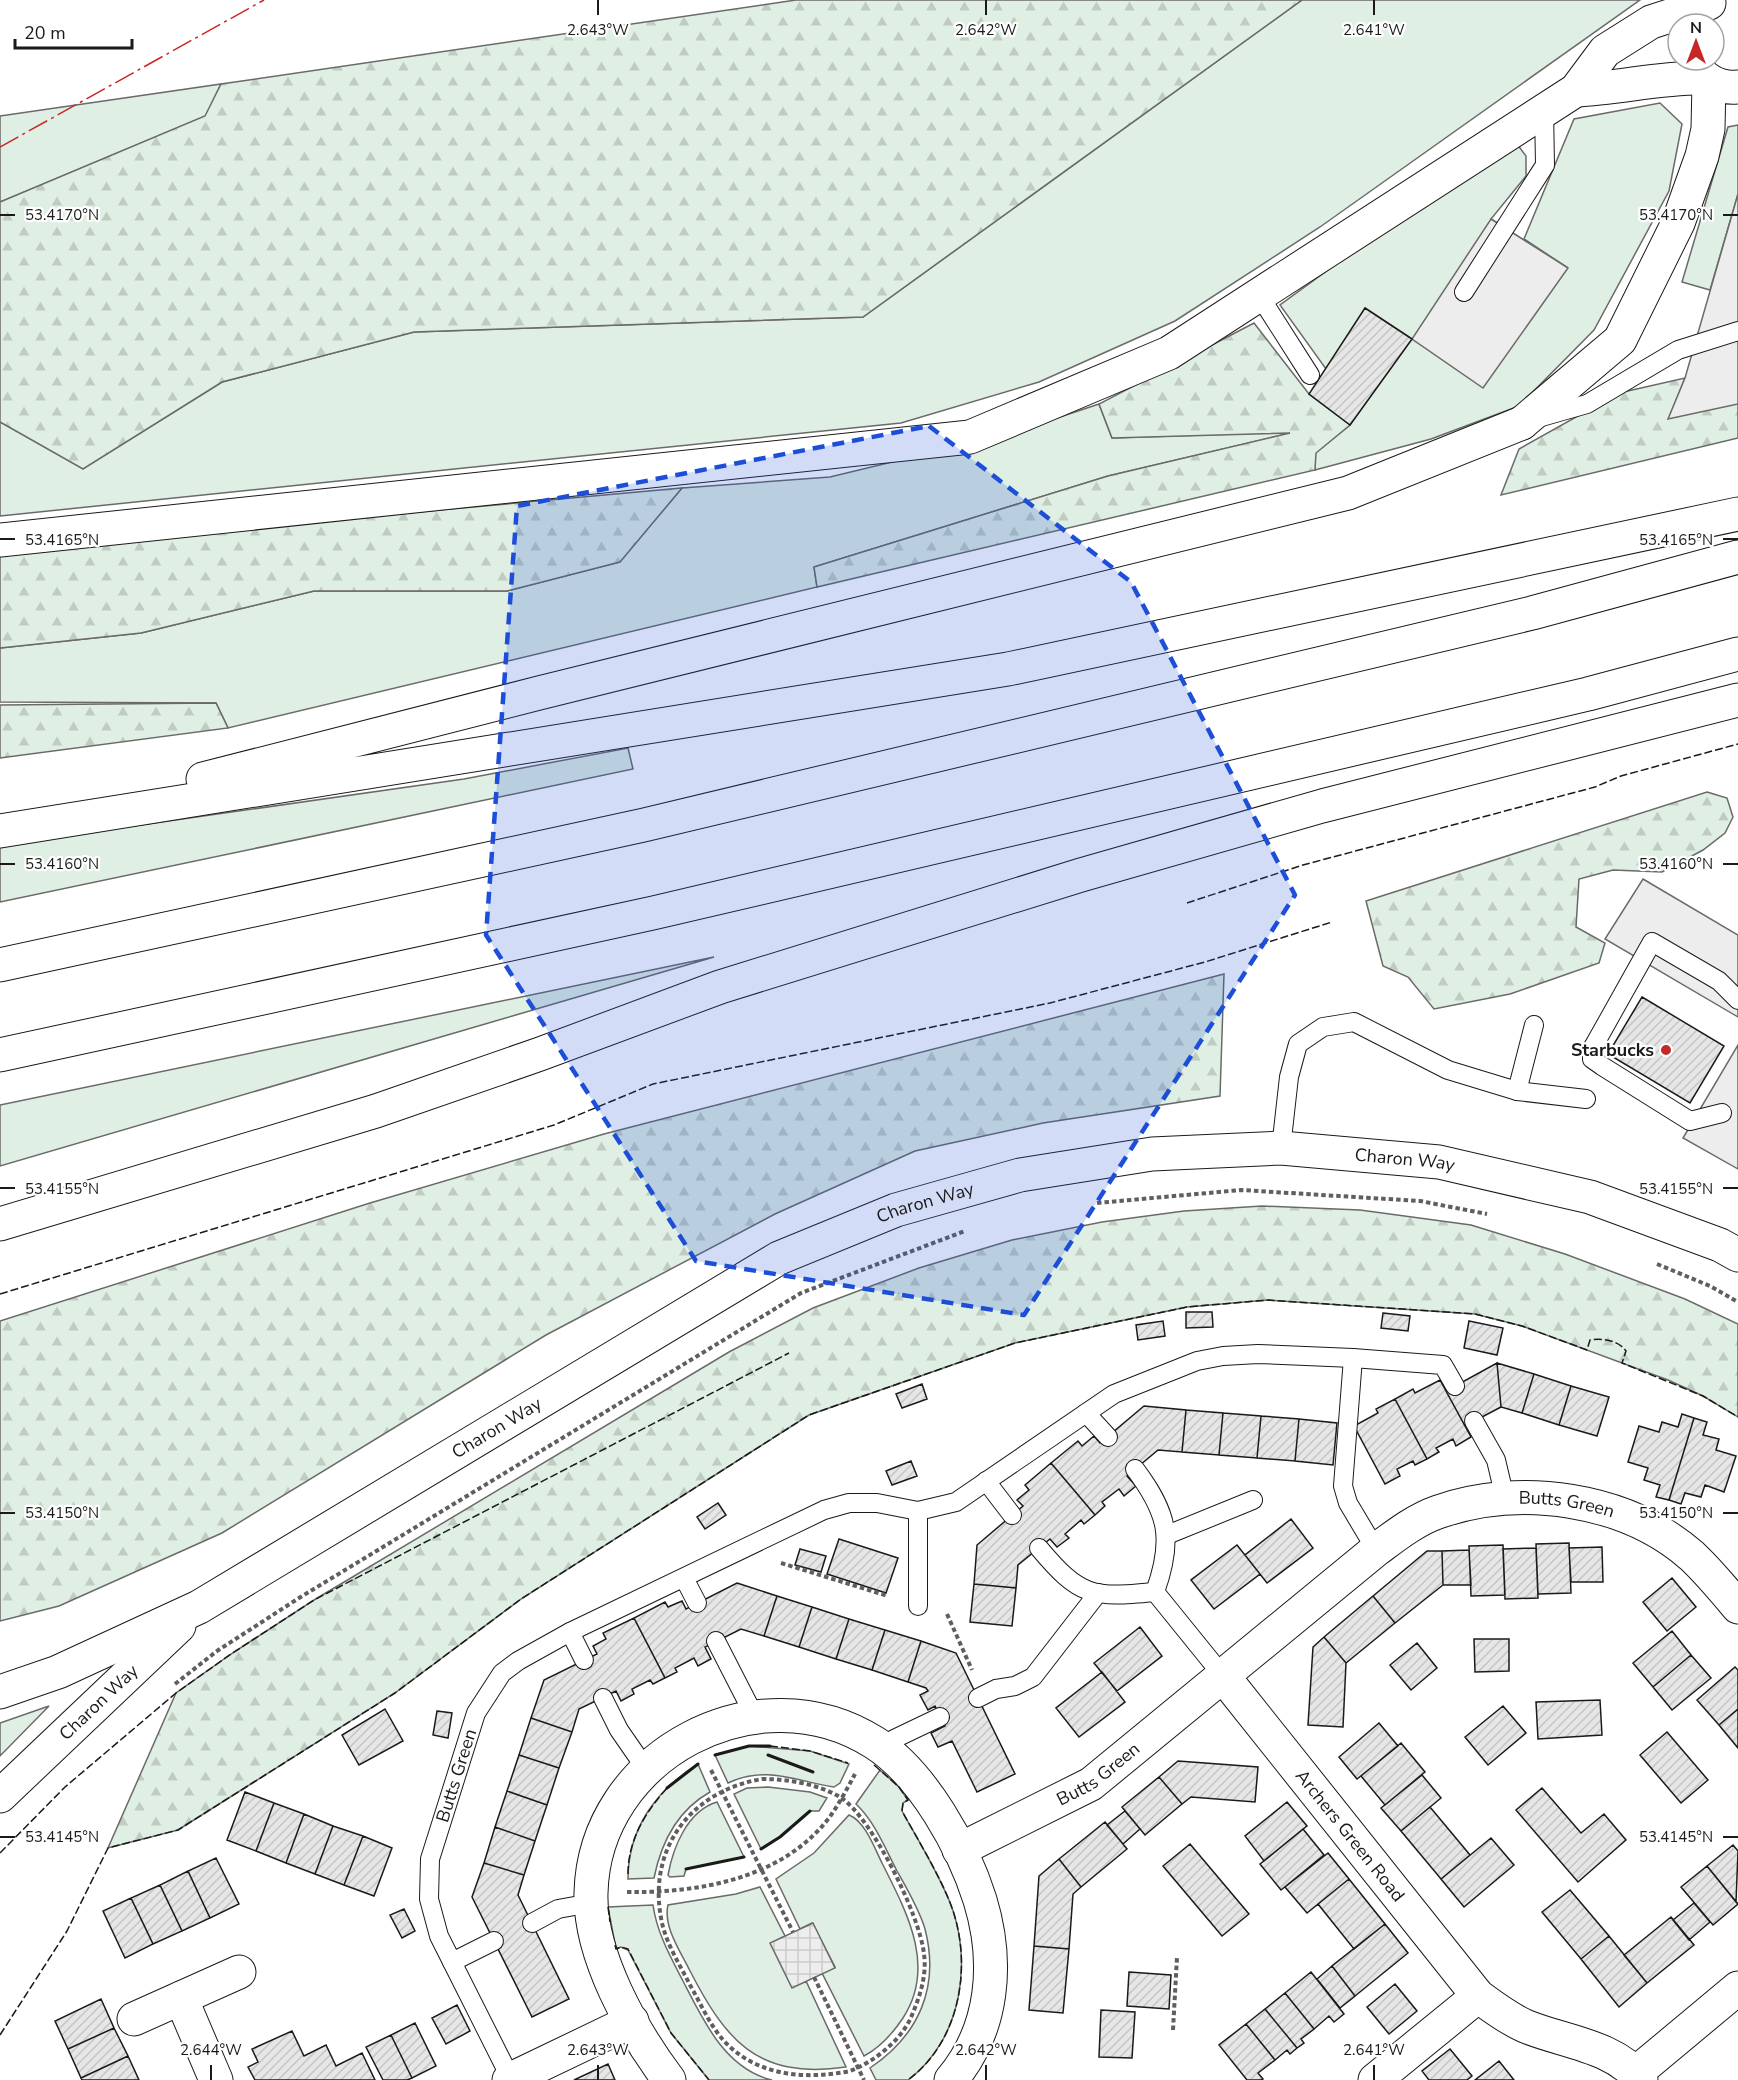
<svg xmlns="http://www.w3.org/2000/svg" width="1738" height="2080" font-family="'Nunito Sans',sans-serif">
<style>
.grass{fill:#e0efe3;stroke:#6a6a6a;stroke-width:1.5}
.forest{fill:url(#forest-firs);stroke:#6a6a6a;stroke-width:1.5}
.parking{fill:#ededed;stroke:#6a6a6a;stroke-width:1.5}
.plaza{fill:url(#plaza-grid);stroke:#6a6a6a;stroke-width:1.5}
.building{fill:url(#building-hatch);stroke:#1a1a1a;stroke-width:1.5}
.lines{fill:none;stroke-linecap:round;stroke-linejoin:round}
.service-casing{stroke:#1a1a1a;stroke-width:20}
.minor-casing{stroke:#1a1a1a;stroke-width:35}
.primary-casing{stroke:#1a1a1a;stroke-width:35}
.motorway-casing{stroke:#1a1a1a;stroke-width:35}
.path{stroke:#5f5f5f;stroke-width:4;stroke-dasharray:4.5 3;stroke-linecap:butt}
.service{stroke:#fff;stroke-width:18}
.minor{stroke:#fff;stroke-width:33}
.primary{stroke:#fff;stroke-width:33}
.motorway{stroke:#fff;stroke-width:33}
.fence{stroke:#1a1a1a;stroke-width:1.5;stroke-dasharray:8 3;stroke-linecap:butt}
.wall{stroke:#1a1a1a;stroke-width:3}
.power{stroke:#c62828;stroke-width:1.5;stroke-dasharray:21 4.5 3 4.5;stroke-linecap:butt}
.marked{fill:#1d4ed8;fill-opacity:0.2;stroke:#1d4ed8;stroke-width:4.5;stroke-dasharray:12 8;stroke-linejoin:round}
.ticks{fill:none;stroke:#1a1a1a;stroke-width:2}
.poi-dot{fill:#c62828;stroke:#fff;stroke-width:2}
.labels{text-anchor:middle;stroke-width:4.5;stroke-linejoin:round;paint-order:stroke}
.poi-label{font-size:18px;font-weight:bold;fill:#1a1a1a;stroke:#fff;text-anchor:end}
.street-label{font-size:18px;fill:#1a1a1a;stroke:#fff}
.ticks-label{font-size:15px;text-anchor:middle;fill:#1a1a1a;stroke:#fff;stroke-width:4.5;stroke-linejoin:round;paint-order:stroke}
</style>
<defs>
<pattern id="forest-firs" width="22" height="20" patternUnits="userSpaceOnUse" patternTransform="scale(1.5)"><rect width="22" height="20" fill="#e0efe3"/><path d="M5 1l3.5 6h-7zM16 11l3.5 6h-7z" fill="#c0ccc2"/></pattern>
<pattern id="plaza-grid" width="8" height="8" patternUnits="userSpaceOnUse" patternTransform="scale(1.5)"><rect width="8" height="8" fill="#ededed"/><path d="M0 4h8M4 0v8" fill="none" stroke="#cbcbcb"/></pattern>
<pattern id="building-hatch" width="6" height="6" patternUnits="userSpaceOnUse" patternTransform="scale(1.5)"><rect width="6" height="6" fill="#e6e6e6"/><path d="M-1 1l2-2M0 6l6-6M5 7l2-2" fill="none" stroke="#c5c5c5"/></pattern>
</defs>
<rect width="100%" height="100%" fill="#fff"/>
<path class="grass" d="M1302 0H1640L1320 227 1175 321 1039 382 901 423 0 516V422L83 469 222 382 414 332 863 317Z
M221 84 206 116 0 202V116Z
M1660 103 1682 124 1669 191 1594 330 1519 406 1431 439 1315 470V453L1350 425 1412 339 1365 308 1326 369 1280 305 1498 146 1517 144 1526 156V176L1491 219 1568 268 1524 239 1574 119Z
M1738 125V194L1710 290 1682 282 1728 127Z
M1099 404 1112 438 1295 432 1108 476 814 567 817 587 228 728 216 703 0 702V648L141 633 314 591H507L619 562 682 488 830 477 1012 433Z
M628 748 633 769 0 902V845L464 779Z
M714 957 0 1166V1105Z
M49 1706 0 1756V1723Z
M749 1746 810 1751 849 1764 840 1783 834 1787C796 1781 765 1765 728 1783L715 1755Z
M698 1764 710 1792C678 1810 661 1843 654 1878L628 1879C628 1829 656 1790 698 1764Z
M880 1770 899 1787 908 1800 903 1803 902 1811C918 1840 936 1869 949 1900 974 1960 962 2040 908 2080H876L870 2068C919 2035 940 1987 925 1929 919 1909 907 1889 897 1871 885 1848 875 1822 856 1804Z
M768 1787 810 1792 827 1798 819 1811H810L780 1837 761 1849 734 1794 747 1788Z
M717 1802 744 1857 686 1869 684 1876 670 1877 668 1875C673 1848 687 1811 717 1802Z
M849 1815C865 1821 875 1849 882 1863 906 1911 937 1966 903 2018 893 2033 881 2047 864 2056L822 1973 835 1967 812 1923 800 1929 776 1879 814 1853Z
M760 1887 785 1936 771 1943 792 1987 806 1981 846 2067C756 2080 725 2039 689 1969 680 1951 663 1926 668 1905L736 1894Z
M653 1905C657 1933 670 1956 683 1981 703 2020 725 2069 772 2080H709L671 2033 628 1950 621 1947 616 1949 608 1907Z"/>
<path class="forest" d="M796 0H1302L863 317 414 332 222 382 83 469 0 422V202L205 116 221 84Z
M1254 323 1309 394 1350 425 1316 453 1315 470 817 587 814 567 1108 476 1290 433 1112 438 1099 404Z
M1685 378 1669 418 1738 402V438L1501 495 1519 449 1619 393Z
M682 488 620 562 507 591H314L141 633 0 648V550Z
M216 703 228 728 0 758V705Z
M1707 792 1727 798 1733 817 1725 833 1703 850 1662 872 1613 870 1579 879 1576 927 1605 943 1599 963 1510 994 1434 1009 1408 977 1383 966 1366 901Z
M1224 974 1220 1096 1043 1123 915 1151 775 1214 546 1335 222 1533 59 1606 0 1621V1321L370 1203 604 1134Z
M1262 1206 1360 1210 1471 1225 1565 1254 1685 1299 1738 1324V1417L1703 1396 1668 1380 1522 1326 1475 1314 1268 1300 1187 1307 1015 1343 809 1415 521 1599 395 1693 178 1830 108 1848 176 1693 231 1654 314 1600 729 1352 813 1308 919 1268 1012 1240 1102 1222 1184 1211Z"/>
<path class="parking" d="M1738 194V404L1668 419 1685 378Z
M1491 219 1568 268 1483 388 1412 339Z
M1643 879 1738 935V1017L1605 939Z
M1738 1045V1169L1683 1138Z"/>
<path class="plaza" d="M813 1923 835 1968 792 1988 770 1943Z"/>
<path class="building" d="M1365 308 1412 339 1350 425 1309 394Z
M1642 997 1724 1046 1690 1103 1608 1054Z
M1186 1312H1212L1213 1327 1186 1328Z
M1383 1313 1410 1316 1408 1331 1381 1328Z
M1163 1321 1165 1336 1138 1340 1136 1325Z
M1469 1321 1503 1328 1497 1355 1464 1348Z
M1497 1363 1534 1374 1522 1413 1501 1407Z
M1497 1363 1501 1407 1465 1426 1446 1391Z
M1534 1374 1571 1386 1559 1425 1522 1413Z
M1440 1380 1471 1437 1456 1446 1453 1439 1436 1448 1439 1452 1427 1459 1395 1399 1413 1389 1415 1393Z
M922 1384 927 1399 902 1408 896 1394Z
M1571 1386 1609 1397 1597 1436 1559 1425Z
M1395 1399 1427 1459 1415 1465 1413 1461 1397 1469 1400 1476 1385 1484 1354 1426 1378 1413 1376 1409Z
M1144 1406 1186 1410 1182 1452 1158 1450 1127 1476 1136 1486 1124 1496 1119 1489 1102 1502 1105 1506 1095 1515 1051 1463 1078 1441 1082 1446 1094 1436 1100 1443Z
M1186 1410 1223 1413 1219 1455 1182 1452Z
M1223 1413 1261 1416 1257 1458 1219 1455Z
M1682 1414 1694 1418 1669 1500 1656 1497 1660 1485 1644 1480 1648 1468 1628 1462 1639 1426 1659 1432 1662 1422 1678 1427Z
M1261 1416 1299 1419 1295 1461 1257 1458Z
M1694 1418 1707 1422 1703 1435 1719 1439 1716 1450 1736 1456 1724 1492 1705 1485 1701 1497 1685 1493 1681 1504 1669 1500Z
M1299 1419 1337 1423 1333 1465 1295 1461Z
M911 1461 917 1476 892 1485 886 1471Z
M1051 1463 1095 1515 1084 1524 1081 1520 1065 1534 1069 1538 1057 1547 1050 1539 1018 1565 1016 1588 974 1584 977 1545 1023 1506 1017 1500 1029 1490 1025 1485Z
M718 1503 726 1515 705 1529 697 1517Z
M1291 1519 1313 1548 1267 1583 1245 1555Z
M839 1539 898 1558 886 1593 827 1574Z
M1569 1543 1571 1593 1538 1594 1536 1544Z
M1237 1545 1260 1574 1214 1609 1191 1580Z
M1503 1545 1505 1595 1471 1596 1469 1546Z
M1602 1547 1603 1582H1571L1569 1548Z
M1536 1548 1538 1598 1505 1599 1503 1549Z
M800 1549 826 1556 821 1572 795 1565Z
M1469 1550 1471 1585H1443L1442 1551Z
M1427 1551H1442L1443 1585 1395 1623 1373 1596Z
M1672 1578 1696 1607 1667 1631 1643 1602Z
M737 1583 777 1596 764 1636 741 1629 705 1647 711 1659 698 1666 694 1658 675 1668 677 1672 665 1678 634 1618 665 1602 668 1607 682 1601 686 1609Z
M974 1584 1016 1588 1012 1626 970 1622Z
M777 1596 812 1607 799 1647 764 1636Z
M1373 1596 1395 1623 1346 1663 1324 1637Z
M812 1607 849 1619 836 1659 799 1647Z
M634 1618 665 1678 653 1684 650 1680 632 1689 634 1694 621 1701 616 1691 579 1709 572 1732 531 1718 544 1680 597 1654 593 1646 606 1639 603 1633Z
M849 1619 885 1630 872 1670 836 1659Z
M1140 1627 1162 1656 1117 1691 1094 1663Z
M885 1630 921 1641 908 1682 872 1670Z
M1672 1631 1691 1655 1653 1687 1633 1663Z
M1324 1637 1346 1663 1343 1727 1308 1725 1313 1647Z
M1474 1639H1509V1671L1475 1672Z
M921 1641 956 1653 1015 1774 977 1792 952 1741 938 1747 931 1733 945 1726 935 1706 928 1710 920 1695 928 1691 926 1688 908 1682Z
M1417 1643 1437 1668 1411 1690 1390 1665Z
M1691 1655 1711 1678 1672 1710 1653 1687Z
M1735 1667 1738 1670V1709L1719 1725 1697 1700Z
M1102 1672 1125 1702 1079 1737 1056 1708Z
M1600 1700 1602 1735 1538 1739 1536 1702Z
M1503 1706 1526 1733 1488 1765 1465 1737Z
M385 1709 403 1741 359 1765 342 1735Z
M1738 1709V1748L1719 1725Z
M437 1711 452 1713 448 1738 433 1735Z
M531 1718 572 1732 559 1768 519 1755Z
M1379 1723 1398 1746 1357 1779 1339 1757Z
M1667 1732 1708 1780 1681 1803 1640 1755Z
M1401 1743 1425 1772 1385 1805 1361 1776Z
M519 1755 559 1768 547 1805 507 1791Z
M1178 1761 1258 1767 1255 1802 1191 1797 1182 1804 1159 1777Z
M1422 1775 1441 1798 1401 1831 1381 1808Z
M1159 1777 1182 1804 1145 1835 1122 1807Z
M1542 1788 1581 1833 1604 1814 1626 1840 1578 1882 1516 1810Z
M507 1791 547 1805 535 1841 495 1827Z
M245 1792 274 1803 256 1851 227 1840Z
M1287 1802 1307 1826 1264 1861 1245 1836Z
M274 1803 304 1814 286 1863 256 1851Z
M1430 1807 1470 1855 1441 1879 1401 1831Z
M1125 1811 1140 1829 1123 1844 1107 1825Z
M304 1814 333 1826 315 1874 286 1863Z
M1105 1822 1127 1849 1081 1887 1059 1859Z
M333 1826 363 1836 344 1885 315 1874Z
M495 1827 535 1841 524 1875 484 1863Z
M1303 1829 1324 1855 1281 1890 1260 1864Z
M363 1836 392 1848 374 1896 344 1885Z
M1491 1838 1514 1865 1464 1907 1441 1879Z
M1190 1844 1249 1914 1222 1936 1163 1866Z
M1733 1845 1738 1851 1736 1902 1707 1866Z
M1328 1853 1349 1879 1307 1913 1285 1887Z
M216 1858 239 1904 210 1918 188 1871Z
M1059 1859 1081 1887 1073 1894 1069 1949 1034 1946 1039 1876Z
M484 1863 524 1875 518 1895 569 1999 532 2017 472 1897Z
M1707 1866 1738 1904 1713 1925 1681 1887Z
M188 1871 210 1918 182 1931 160 1885Z
M1349 1879 1385 1924 1354 1949 1318 1904Z
M160 1885 182 1931 153 1944 131 1898Z
M1570 1890 1609 1936 1581 1959 1542 1912Z
M131 1898 153 1944 125 1958 103 1911Z
M1694 1903 1710 1922 1689 1940 1673 1920Z
M404 1909 415 1931 402 1938 390 1915Z
M1671 1917 1694 1945 1647 1983 1624 1955Z
M1385 1924 1408 1953 1355 1996 1332 1966Z
M1609 1936 1647 1983 1619 2007 1581 1959Z
M1034 1946 1069 1949 1063 2013 1029 2010Z
M1332 1966 1355 1996 1340 2008 1317 1979Z
M1129 1972 1171 1975 1169 2009 1127 2006Z
M1311 1972 1344 2014 1334 2022 1329 2016 1314 2029 1285 1993Z
M1395 1984 1417 2011 1389 2034 1367 2007Z
M1285 1993 1314 2029 1301 2039 1304 2043 1297 2048 1265 2009Z
M101 1999 114 2028 68 2049 55 2021Z
M457 2005 470 2031 446 2044 432 2018Z
M1265 2009 1297 2048 1290 2054 1287 2050 1275 2060 1246 2024Z
M1101 2010 1135 2012 1132 2058 1099 2057Z
M415 2023 436 2066 412 2078 391 2035Z
M1246 2024 1275 2060 1258 2073 1263 2079 1261 2080H1247L1219 2045Z
M114 2028 128 2056 81 2078 68 2049Z
M292 2031 304 2056 326 2045 336 2066 362 2053 375 2080H255L248 2067 258 2062 252 2049Z
M391 2035 412 2078 407 2080H383L366 2047Z
M1450 2049 1472 2076 1467 2080H1429L1422 2071Z
M128 2056 139 2080H82L81 2078Z
M1499 2061 1514 2080H1475Z
M608 2064 615 2080H574Z"/>
<g class="lines">
<defs>
<g id="service">
<path d="M1464 292 1545 165 1544 110"/>
<path d="M1259 295 1310 375"/>
<path d="M1538 418 1587 404 1678 350 1738 331"/>
<path d="M1517 1091 1534 1025"/>
<path d="M1722 1113 1690 1121 1602 1066 1592 1059V1049L1652 942 1719 981 1738 1000"/>
<path d="M1281 1148 1289 1077 1298 1044 1323 1027 1354 1022 1448 1070 1517 1091 1586 1099"/>
<path d="M1353 1358 1343 1486 1348 1503 1376 1550"/>
<path d="M1086 1413 1108 1437"/>
<path d="M1474 1421 1496 1460 1505 1498"/>
<path d="M1135 1469C1168 1513 1174 1539 1155 1592"/>
<path d="M986 1481 1012 1515"/>
<path d="M918 1511V1606"/>
<path d="M1167 1535 1253 1500"/>
<path d="M1039 1548C1080 1597 1092 1598 1155 1592L1223 1676"/>
<path d="M684 1578 697 1603"/>
<path d="M570 1632 584 1660"/>
<path d="M716 1641 755 1717"/>
<path d="M603 1698 619 1730 646 1769"/>
<path d="M978 1698 996 1689 1015 1686 1033 1677 1098 1593"/>
<path d="M883 1749 894 1739 940 1717"/>
<path d="M532 1923 558 1909 591 1903"/>
<path d="M452 1962 494 1941"/>
<path id="s1" d="M511 2079 439 1936 429 1899 430 1859 476 1713 502 1673 518 1661 570 1632 824 1510 849 1503H877L918 1511 956 1502 1114 1394 1197 1361 1223 1356 1258 1354 1353 1358 1443 1365 1455 1386"/>
</g>
<g id="minor">
<path d="M1694 65C1704 80 1720 89 1738 87"/>
<path d="M1576 90C1620 88 1661 77 1705 78"/>
<path d="M1522 423 1620 340 1678 223 1702 156 1708 129 1709 81"/>
<path d="M0 540 970 437 1169 353 1576 90 1605 51 1651 22 1709 3"/>
<path id="s2" d="M1223 1676 1478 1996C1493 2007 1507 2018 1525 2026 1563 2042 1613 2045 1641 2080"/>
<path id="s3" d="M959 1850 1091 1784 1376 1550C1395 1536 1415 1520 1438 1512 1520 1483 1626 1498 1692 1556 1709 1572 1723 1589 1738 1607"/>
<path d="M181 1998 216 2080"/>
<path d="M134 2019 239 1972"/>
<path d="M1636 2073 1738 1988"/>
<path d="M509 2080 632 2021"/>
<path d="M669 2080C633 2032 589 1955 591 1893 594 1755 758 1668 875 1743 923 1774 963 1846 980 1900 999 1962 994 2029 951 2080"/>
<path d="M1375 2080 1478 1996"/>
</g>
<g id="primary">
<path id="s4" d="M0 1692 58 1672 199 1607 779 1258 896 1210 1020 1175 1152 1154 1281 1148 1439 1162 1590 1197 1720 1245 1738 1255"/>
<path id="s5" d="M0 1796 179 1626"/>
</g>
<path id="motorway" d="M203 779 539 693 1348 493 1522 423
M0 831 1008 669 1738 514
M0 965 644 825 1532 613 1738 557
M0 1055 653 913 1588 694 1738 654
M0 1224 376 1111 540 1054 720 987 1081 875 1322 806 1738 700"/>
</defs>
<use href="#service" class="service-casing"/>
<use href="#minor" class="minor-casing"/>
<use href="#primary" class="primary-casing"/>
<use href="#motorway" class="motorway-casing"/>
<path class="path" d="M1097 1203 1241 1190 1420 1201 1487 1214
M1657 1264 1710 1286 1738 1302
M781 1563 888 1596
M947 1614 972 1670
M175 1684 217 1651 299 1598 801 1293 965 1231
M711 1770 793 1932
M762 1779C788 1779 818 1784 840 1797 872 1817 920 1916 924 1954 927 1975 920 1996 912 2015 902 2040 874 2062 850 2071 806 2080 757 2076 725 2042 710 2026 701 2004 690 1985 680 1965 667 1945 662 1923 646 1850 690 1791 762 1779Z
M627 1892C699 1893 782 1879 829 1818 839 1804 847 1789 855 1774
M814 1977 864 2080
M1173 2030 1177 1957"/>
<use href="#service" class="service"/>
<use href="#minor" class="minor"/>
<use href="#primary" class="primary"/>
<use href="#motorway" class="motorway"/>
<path class="fence" d="M1187 903 1303 865 1595 787 1621 776 1738 744
M0 1294 554 1125 653 1084 1050 1003 1205 962 1332 922
M770 1746 810 1751 848 1763
M874 1765 899 1787 908 1800 903 1803 902 1811C918 1840 936 1869 949 1900 974 1960 962 2040 908 2080
M0 1853 65 1787 176 1693 231 1654 314 1600 789 1353
M628 1874C628 1840 645 1813 667 1788
M608 1907 610 1922
M615 1945 616 1949 621 1947 628 1949 671 2033 709 2080
M0 2035 67 1931 108 1848 178 1830 395 1693 521 1599 809 1415 1015 1343 1187 1307 1268 1300 1475 1314 1522 1326 1587 1350 1590 1340C1602 1338 1618 1340 1626 1351L1622 1363 1703 1396 1738 1417"/>
<path class="wall" d="M715 1755 749 1746H770
M768 1755 813 1772
M667 1788 698 1764
M761 1849 780 1837 810 1811
M686 1869 744 1857"/>
<path class="power" d="M0 147 264 0"/>
</g>
<path class="marked" d="M929 426 1131 582 1295 895 1024 1315 696 1261 486 935 517 506Z"/>
<path class="ticks" d="M598 0V15M986 0V15M1374 0V15M0 215H15M1723 215H1738M0 539H15M1723 539H1738M0 864H15M1723 864H1738M0 1188H15M1723 1188H1738M0 1513H15M1723 1513H1738M0 1837H15M1723 1837H1738M211 2065V2080M598 2065V2080M986 2065V2080M1374 2065V2080"/>
<circle class="poi-dot" cx="1666" cy="1050" r="6"/>
<g class="labels">
<g class="poi-label">
<text x="1654" y="1056">Starbucks</text>
</g>
<g class="street-label">
<text dy="6" stroke="none"><textPath href="#s4" startOffset="1536">Charon Way</textPath></text>
<text dy="6" stroke="none"><textPath href="#s4" startOffset="1050">Charon Way</textPath></text>
<text dy="6" stroke="none"><textPath href="#s4" startOffset="564">Charon Way</textPath></text>
<text dy="6" stroke="none"><textPath href="#s3" startOffset="720">Butts Green</textPath></text>
<text dy="6" stroke="none"><textPath href="#s5" startOffset="136">Charon Way</textPath></text>
<text dy="6" stroke="none"><textPath href="#s3" startOffset="159">Butts Green</textPath></text>
<text dy="6" stroke="none"><textPath href="#s1" startOffset="326">Butts Green</textPath></text>
<text dy="6" stroke="none"><textPath href="#s2" startOffset="204">Archers Green Road</textPath></text>
</g>
</g>
<g class="ticks-label">
<text x="598" y="35">2.643°W</text>
<text x="986" y="35">2.642°W</text>
<text x="1374" y="35">2.641°W</text>
<text x="62" y="220">53.4170°N</text>
<text x="1676" y="220">53.4170°N</text>
<text x="62" y="545">53.4165°N</text>
<text x="1676" y="545">53.4165°N</text>
<text x="62" y="869">53.4160°N</text>
<text x="1676" y="869">53.4160°N</text>
<text x="62" y="1194">53.4155°N</text>
<text x="1676" y="1194">53.4155°N</text>
<text x="62" y="1518">53.4150°N</text>
<text x="1676" y="1518">53.4150°N</text>
<text x="62" y="1842">53.4145°N</text>
<text x="1676" y="1842">53.4145°N</text>
<text x="211" y="2055">2.644°W</text>
<text x="598" y="2055">2.643°W</text>
<text x="986" y="2055">2.642°W</text>
<text x="1374" y="2055">2.641°W</text>
</g>
<g transform="translate(1696 42)"><circle r="28" fill="#ffffff" stroke="#a3a3a3" stroke-width="1.5"/>
<path d="M0-4.5L10 22L0 15L-10 22Z" fill="#c62828"/>
<text y="-9" font-size="16" font-weight="bold" text-anchor="middle" fill="#1a1a1a">N</text>
</g>
<path d="M15 39v9h117v-9" fill="none" stroke="#1a1a1a" stroke-width="3"/>
<text x="24" y="39" font-size="18" fill="#1a1a1a" stroke="#ffffff" stroke-width="4.5" paint-order="stroke">20 m</text>
</svg>
